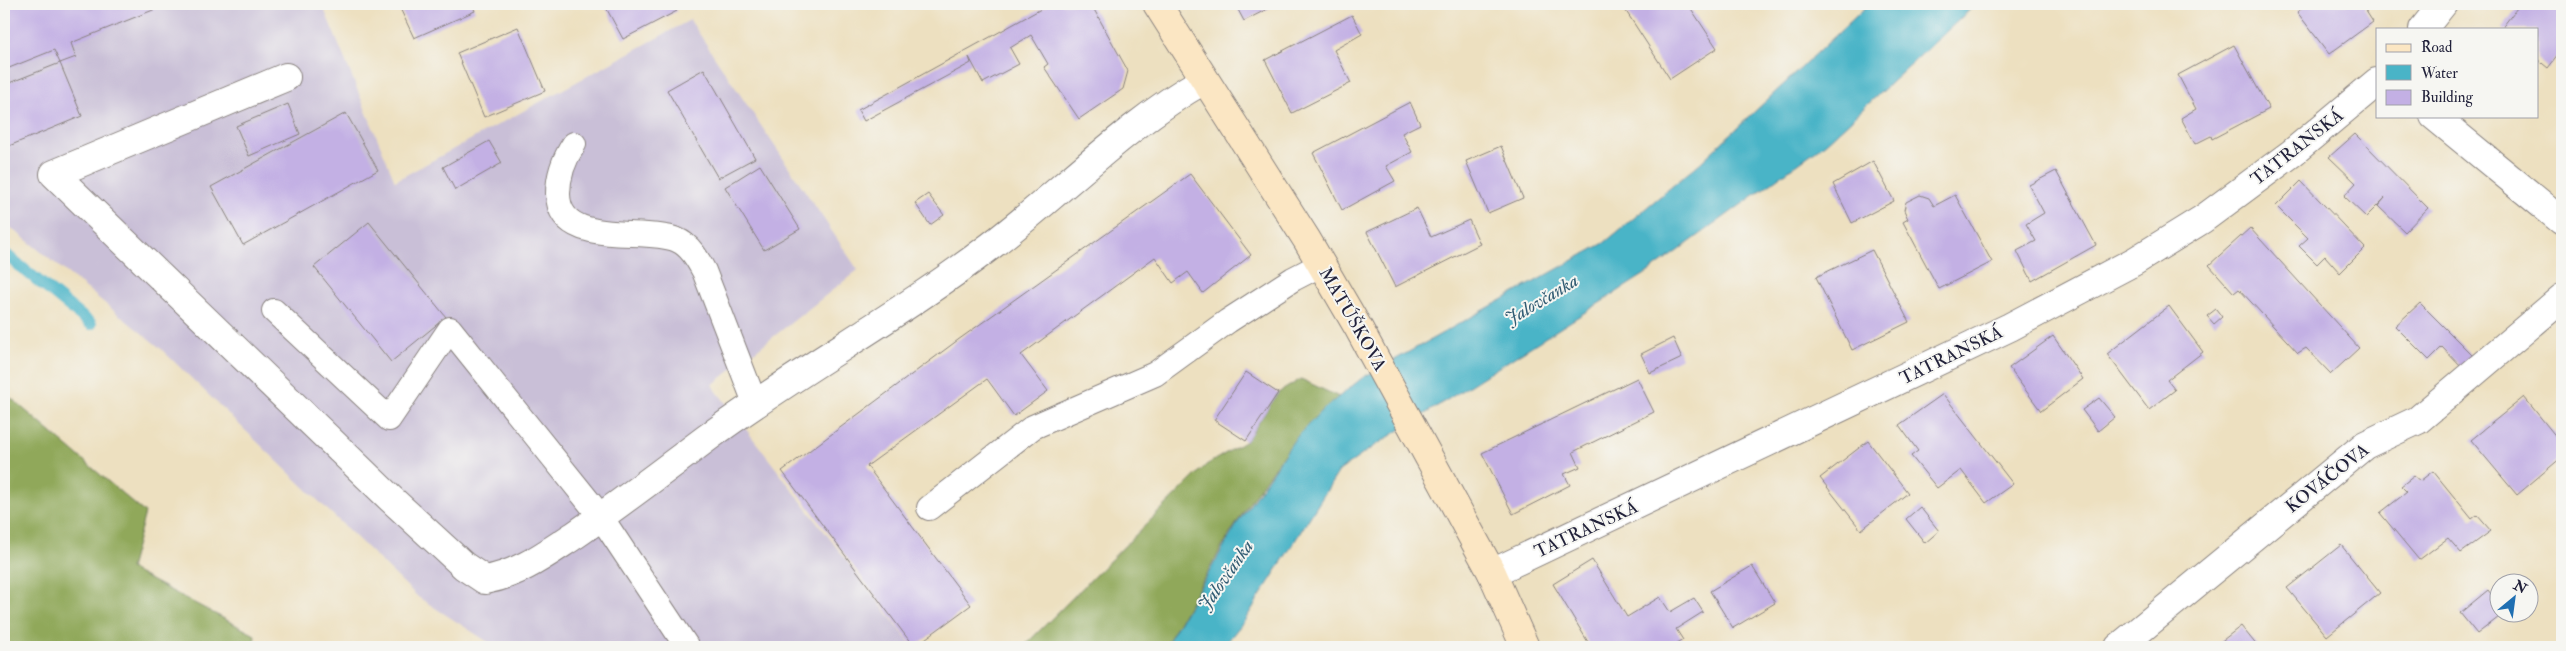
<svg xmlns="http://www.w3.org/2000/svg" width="2566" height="651" font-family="'IM FELL Double Pica',serif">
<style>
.industrial{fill:#c9bfd7}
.forest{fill:#90a85a;stroke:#59654a}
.water{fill:#49b4c7;stroke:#366b81}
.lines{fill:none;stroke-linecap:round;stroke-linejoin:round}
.stream{stroke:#49b4c7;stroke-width:12}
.building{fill:#c3b0e4}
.service-casing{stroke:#88817e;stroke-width:26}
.minor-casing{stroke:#88817e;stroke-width:30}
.secondary-casing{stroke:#88817e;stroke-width:30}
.service{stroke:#fff;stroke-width:24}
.minor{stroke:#fff;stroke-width:28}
.secondary{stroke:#fbe6c3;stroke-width:28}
.labels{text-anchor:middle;stroke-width:4;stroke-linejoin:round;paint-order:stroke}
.street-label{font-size:18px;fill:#22223b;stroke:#f6f6f2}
.water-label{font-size:19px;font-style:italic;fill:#325c73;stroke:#f6f6f2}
</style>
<rect width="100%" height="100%" fill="#f6f6f2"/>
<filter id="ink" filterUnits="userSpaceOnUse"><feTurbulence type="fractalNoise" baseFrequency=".02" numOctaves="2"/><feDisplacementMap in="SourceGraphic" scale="10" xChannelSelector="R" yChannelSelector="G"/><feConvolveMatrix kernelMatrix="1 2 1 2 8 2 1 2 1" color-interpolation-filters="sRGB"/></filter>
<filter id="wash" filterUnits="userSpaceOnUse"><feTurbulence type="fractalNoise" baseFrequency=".0096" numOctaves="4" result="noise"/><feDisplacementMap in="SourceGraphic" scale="20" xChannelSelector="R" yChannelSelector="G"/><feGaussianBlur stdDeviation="1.12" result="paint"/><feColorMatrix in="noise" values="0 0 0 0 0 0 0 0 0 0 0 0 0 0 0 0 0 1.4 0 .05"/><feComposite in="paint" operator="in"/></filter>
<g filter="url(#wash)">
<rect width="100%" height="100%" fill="#ede0c0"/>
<path class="industrial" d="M4 4H322L395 181 690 20 858 270 712 385 913 647H496L418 597 159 347 4 222Z"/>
<path class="forest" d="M1301 379 1339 397C1266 457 1212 566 1165 647H1023L1206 465 1246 441 1278 393Z
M4 392 145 513 130 569 255 635 254 647H4Z"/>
<path class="water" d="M1869 4H1976L1826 143 1650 271 1376 445 1339 471 1245 620 1223 647H1165L1239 521 1294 440 1320 412 1362 378 1604 243 1700 163Z"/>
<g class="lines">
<path class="stream" d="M4 253 91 324"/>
</g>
<g id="blocks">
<path class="building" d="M4 4H168L71 43 76 57 60 63 54 50 4 70Z
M398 4H472L475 11 414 38Z
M604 4H673L677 11 623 39Z
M1050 4H1091L1128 71 1123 89 1079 119 1044 67 1048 64 1031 35 1010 48 1019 64 983 83 969 57 971 63 864 121 858 110Z
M1235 4H1277L1244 21Z
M1624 4H1688L1717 48 1670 79 1622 5Z
M2308 4H2370L2364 8 2373 22 2329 54 2297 12Z
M2520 4H2562V50L2548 68 2537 59V29H2501Z
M1352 15 1362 34 1334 50 1351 83 1292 113 1265 60Z
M518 27 545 91 484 117 457 53Z
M2234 45 2269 109 2212 139 2211 136 2195 144 2181 118 2196 109 2178 75Z
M60 63 82 116 4 148V85Z
M704 69 755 158 718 178 667 90Z
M1410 102 1420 124 1402 133 1412 152 1386 166 1395 181 1342 210 1313 153Z
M288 104 300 134 249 156 236 126Z
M346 113 378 170 243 245 211 187Z
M2355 134 2428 208 2405 232 2378 206 2385 198 2366 217 2344 196 2356 183 2329 157Z
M489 141 502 163 455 190 443 167Z
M1501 146 1523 198 1488 213 1466 161Z
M1873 161 1894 201 1852 223 1833 184Z
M760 165 800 229 764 250 725 187Z
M2056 171 2096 245 2032 281 2017 251 2036 241 2026 224 2044 213 2029 185Z
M1190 174 1251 255 1203 293 1188 272 1173 283 1155 257 1021 355 1048 391 1014 416 987 379 867 466 971 605 914 647 782 471 958 340Z
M2301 181 2365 248 2340 273 2325 256 2317 264 2299 246 2308 238 2276 206Z
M928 194 944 215 930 225 915 203Z
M1920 195 1929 198 1934 206 1955 195 1992 262 1939 289 1903 222 1908 219 1904 210 1906 202Z
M1417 208 1431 237 1469 220 1480 244 1395 287 1367 232Z
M369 222 446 317 391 362 314 267Z
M2250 228 2359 348 2331 374 2306 348 2298 353 2239 289 2234 293 2209 265Z
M1872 250 1909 322 1852 350 1816 277Z
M2420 303 2475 358 2463 369 2442 347 2429 360 2395 326Z
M2169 306 2203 352 2167 380 2175 390 2149 410 2107 354Z
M2216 309 2222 317 2214 324 2207 316Z
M2053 336 2083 379 2041 411 2009 368Z
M1673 338 1682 358 1650 373 1641 354Z
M1246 372 1278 393 1246 441 1214 420Z
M1637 378 1654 412 1573 452 1580 467 1564 474 1570 485 1513 514 1482 453Z
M1943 394 2013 484 1986 503 1961 470 1937 488 1911 456 1918 451 1899 425Z
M2524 397 2562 444V457L2517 495 2471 440Z
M2099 398 2115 417 2098 431 2082 410Z
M1868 441 1908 493 1861 530 1820 478Z
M2433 471 2472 519 2477 515 2491 531 2461 553 2448 538 2419 560 2380 513 2407 492 2401 486 2414 476 2420 481Z
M1920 507 1939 531 1925 543 1906 519Z
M2341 545 2380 593 2327 636 2287 588Z
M1592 560 1627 617 1660 597 1670 612 1694 598 1703 612 1676 629 1683 640 1671 647H1591L1553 584Z
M1752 566 1775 603 1733 628 1710 591Z
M2488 590 2498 603V614H2503L2477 634 2460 613Z
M2241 626 2258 647H2214Z"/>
</g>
</g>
<g filter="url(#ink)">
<use href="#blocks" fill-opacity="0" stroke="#88817e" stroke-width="1"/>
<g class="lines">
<defs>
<path id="service" d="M574 144C564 159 558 175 558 194 559 249 643 226 677 240 690 245 698 260 704 271L755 403
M274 311 389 419 450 329 601 517 687 647
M929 508 1033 427 1155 374 1228 321 1293 279 1322 264"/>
<path id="minor" d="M2423 29 2443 4
M286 77 54 174 390 498 464 566 485 580C520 574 547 553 575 535 620 504 663 471 707 438 799 370 901 315 992 245 1063 191 1126 124 1204 80
M2434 116 2562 221
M1492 573 2010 327 2135 261 2203 219 2292 153 2377 82
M2119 647 2365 445 2418 420 2562 298"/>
<path id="secondary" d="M1157 4 1307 240 1359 329 1492 573 1525 647"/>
</defs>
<use href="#service" class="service-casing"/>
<use href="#minor" class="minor-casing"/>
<use href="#secondary" class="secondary-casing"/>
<use href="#service" class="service"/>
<use href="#minor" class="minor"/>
<use href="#secondary" class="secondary"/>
</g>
</g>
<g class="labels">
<g class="street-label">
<text transform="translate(2297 147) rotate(-38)" y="6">TATRANSKÁ</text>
<text transform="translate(1353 319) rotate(60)" y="6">MATÚŠKOVA</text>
<text transform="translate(1951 355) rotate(-26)" y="6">TATRANSKÁ</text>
<text transform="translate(2327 478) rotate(-38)" y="6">KOVÁČOVA</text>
<text transform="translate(1586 529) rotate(-25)" y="6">TATRANSKÁ</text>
</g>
<g class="water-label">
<text transform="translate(1541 299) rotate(-31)" y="7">Jalovčanka</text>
<text transform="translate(1225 575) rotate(-55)" y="7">Jalovčanka</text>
</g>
</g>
<rect width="2566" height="651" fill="none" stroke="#f6f6f2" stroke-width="20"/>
<rect x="2376" y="28" width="162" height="90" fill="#f6f6f2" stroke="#a1a1a9"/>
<rect x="2386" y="44" width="25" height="8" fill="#fbe6c3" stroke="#a1a1a9"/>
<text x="2421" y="52" font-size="15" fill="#22223b">Road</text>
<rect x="2386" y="65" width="25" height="15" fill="#49b4c7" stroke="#a1a1a9"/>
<text x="2421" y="78" font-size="15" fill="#22223b">Water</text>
<rect x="2386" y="90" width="25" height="15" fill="#c3b0e4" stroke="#a1a1a9"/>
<text x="2421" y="102" font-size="15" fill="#22223b">Building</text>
<g transform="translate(2514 598) rotate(29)"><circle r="24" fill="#f6f6f2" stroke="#a1a1a9"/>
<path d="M0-4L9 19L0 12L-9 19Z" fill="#1f6fb2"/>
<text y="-8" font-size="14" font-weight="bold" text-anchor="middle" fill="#22223b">N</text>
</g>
</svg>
